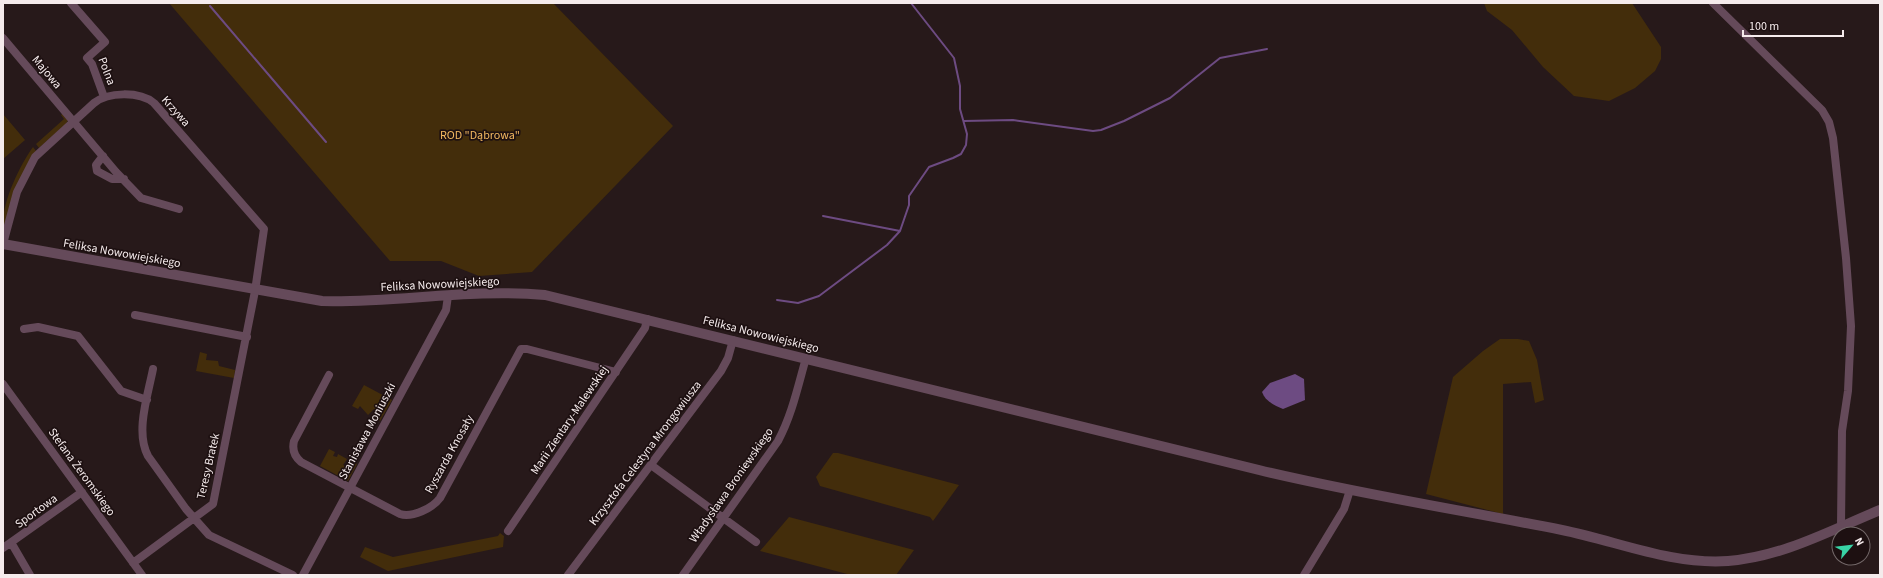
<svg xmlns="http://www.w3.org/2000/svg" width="1883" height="578" font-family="'Source Sans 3',sans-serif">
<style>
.green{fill:#432d0b}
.water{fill:#6d4b82}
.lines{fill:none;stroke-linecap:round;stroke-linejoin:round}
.stream{stroke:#6d4b82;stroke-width:2}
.minor{stroke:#654a5a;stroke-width:8}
.tertiary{stroke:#654a5a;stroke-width:10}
.labels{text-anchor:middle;stroke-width:3.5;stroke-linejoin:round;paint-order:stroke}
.street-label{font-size:12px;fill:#f5ebec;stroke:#1d1011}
.park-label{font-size:12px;fill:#f3b860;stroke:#1d1011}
</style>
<rect width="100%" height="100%" fill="#27191a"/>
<path class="green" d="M169 3H553L673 126 532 272 479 276 441 261H390Z
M1484 3H1632L1661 47V59L1655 71 1635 88 1609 101 1574 96 1543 67 1512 30 1487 11Z
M63 113 68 120 66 124 39 148 36 144 64 119 61 115Z
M3 114 25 140 3 159Z
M33 147 36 151 5 225 3 223C3 200 20 165 33 147Z
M1500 339H1518L1529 341 1537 360 1544 400 1535 403 1531 382 1503 384V514L1426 494 1453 377 1483 351Z
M200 352 207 354 206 360 218 361 219 366 235 370 234 378 196 371Z
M364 385 392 400 380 421 377 419 380 412 374 409 368 415 360 406 358 409 352 406Z
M329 449 335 452 333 456 337 457 338 454 347 459 343 465 350 469 354 462 357 464 348 481 320 466Z
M833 453H838L959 485 933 521 930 517 820 486 816 477Z
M789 517 914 550 896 575H851L760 551Z
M500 533 504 536 503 547 388 571 360 557 365 547 393 557 498 536Z"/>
<path class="water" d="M1295 374 1304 379 1305 400 1283 409C1274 405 1265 401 1262 392L1270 383Z"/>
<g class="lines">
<path class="stream" d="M210 6 326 142
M964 121 1013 120 1093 131 1101 130 1124 121 1170 98 1220 58 1267 49
M823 216 900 231
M777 300 798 303 819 296 887 245 900 231 909 205V196L929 167 953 158 961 154 966 145 967 134 960 109V86L954 58 911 3"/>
<path class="minor" d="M71 3 105 42 87 58 92 64 104 97
M1713 3 1822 110 1829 122 1833 138 1846 258 1851 326 1848 391 1842 431 1841 526
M3 38 116 172 141 198 179 209
M103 156 96 165 97 171 112 179H124
M3 244 17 192 35 157 94 103C108 92 139 91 154 103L264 229 255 291 213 504 133 563
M135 315 247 337
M24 329 38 327 78 336 121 391 147 400
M153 369C148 395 135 432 148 456L186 509 209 535 293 575
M329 375 294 441C292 449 294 456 301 462L400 514C412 518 433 508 440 498L521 349H527L616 372
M3 384 142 575
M651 465 756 542
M508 531 645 328 647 319
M12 544 30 575
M3 548 82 492
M303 575 446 310 448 296
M568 575 721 371 728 358 733 340
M683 575 778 441C792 415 798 386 806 358
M1304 575 1344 509 1350 490"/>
<path class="tertiary" d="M3 244 322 301C396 303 471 288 545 295L1259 470C1359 494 1461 510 1562 530 1617 541 1671 565 1728 561 1782 557 1831 530 1880 510"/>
</g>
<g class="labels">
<g class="street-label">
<text transform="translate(107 71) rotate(69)" y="4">Polna</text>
<text transform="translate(47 72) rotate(50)" y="4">Majowa</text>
<text transform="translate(176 111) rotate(48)" y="4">Krzywa</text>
<text transform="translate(122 253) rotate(10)" y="4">Feliksa Nowowiejskiego</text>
<text transform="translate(440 284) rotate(-3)" y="4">Feliksa Nowowiejskiego</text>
<text transform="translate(761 334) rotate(14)" y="4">Feliksa Nowowiejskiego</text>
<text transform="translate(569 420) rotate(-56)" y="4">Marii Zientary-Malewskiej</text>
<text transform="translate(367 431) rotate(-62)" y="4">Stanisława Moniuszki</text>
<text transform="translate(645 453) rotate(-53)" y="4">Krzysztofa Celestyna Mrongowiusza</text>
<text transform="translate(449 454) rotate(-61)" y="4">Ryszarda Knosały</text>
<text transform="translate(208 466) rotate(-77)" y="4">Teresy Bratek</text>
<text transform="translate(82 472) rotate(54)" y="4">Stefana Żeromskiego</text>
<text transform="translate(731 485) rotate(-55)" y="4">Władysława Broniewskiego</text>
<text transform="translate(36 511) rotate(-36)" y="4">Sportowa</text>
</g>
<g class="park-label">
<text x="480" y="139">ROD "Dąbrowa"</text>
</g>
</g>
<rect width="1883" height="578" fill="none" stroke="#f5ebec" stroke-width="8"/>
<g transform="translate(1851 546) rotate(62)"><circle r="19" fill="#1d1011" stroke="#736869"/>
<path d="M0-3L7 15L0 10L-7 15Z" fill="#38d4a6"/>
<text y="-6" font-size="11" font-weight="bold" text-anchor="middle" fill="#f5ebec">N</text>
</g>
<path d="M1743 30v6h100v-6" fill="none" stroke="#f5ebec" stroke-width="2"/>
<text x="1749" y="30" font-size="12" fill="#f5ebec" stroke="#1d1011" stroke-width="3" paint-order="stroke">100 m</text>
</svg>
